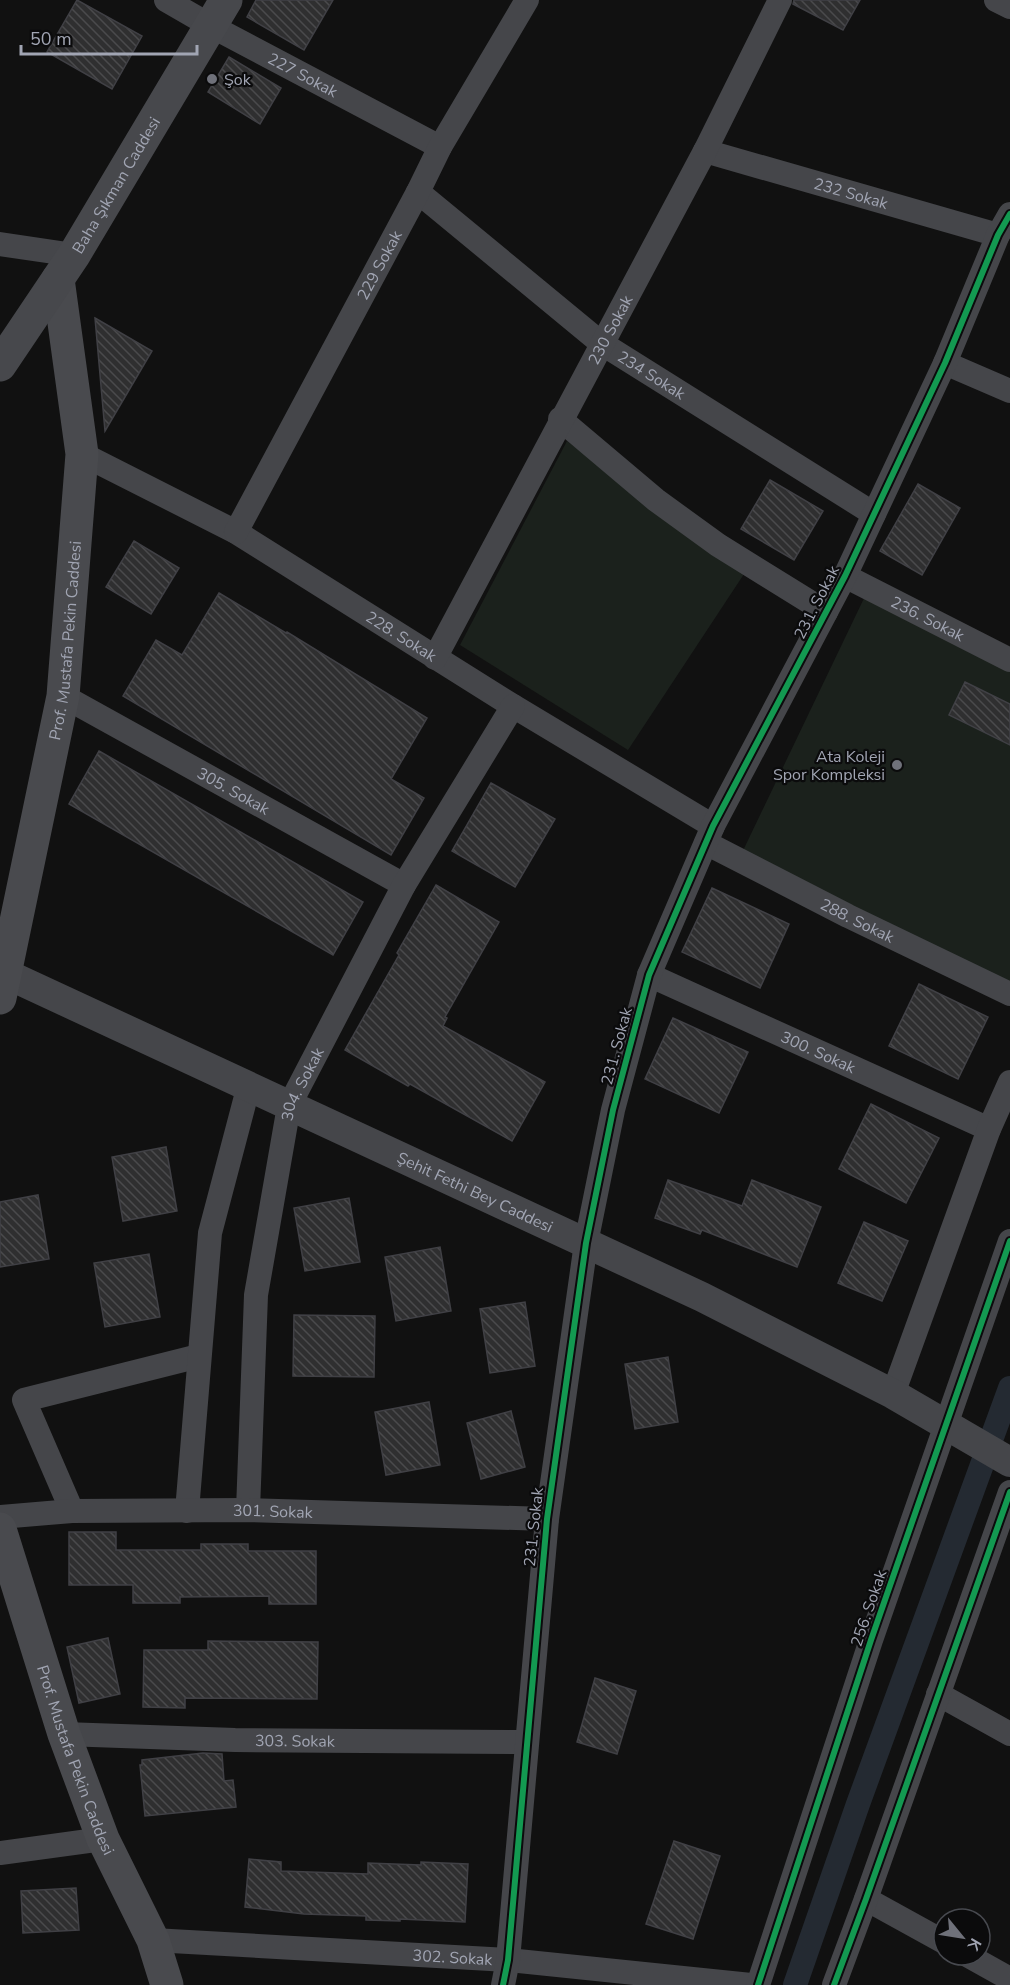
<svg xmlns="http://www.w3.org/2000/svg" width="1010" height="1985" font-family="'Nunito Sans',sans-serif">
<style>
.park{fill:#1b211c}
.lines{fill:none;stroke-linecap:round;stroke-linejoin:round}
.canal{stroke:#242a32;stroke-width:24}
.building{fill:url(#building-back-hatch);stroke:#404045;stroke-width:1.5}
.minor{stroke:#45464a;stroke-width:24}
.tertiary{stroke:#45464a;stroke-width:30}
.secondary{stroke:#494a4e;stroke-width:33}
.primary{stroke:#47484c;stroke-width:33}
.cycleway-casing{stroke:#0b0b0c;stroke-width:10}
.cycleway{stroke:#139951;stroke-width:6}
.poi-dot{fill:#6f717a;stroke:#0b0b0c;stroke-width:2}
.labels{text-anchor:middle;stroke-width:4.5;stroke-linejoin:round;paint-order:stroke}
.street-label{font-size:16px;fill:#a1a5b3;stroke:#0b0b0c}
.poi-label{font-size:16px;fill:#a1a5b3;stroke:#0b0b0c;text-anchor:start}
</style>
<defs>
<pattern id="building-back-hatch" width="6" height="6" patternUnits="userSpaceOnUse" patternTransform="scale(1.5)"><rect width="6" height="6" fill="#2f2f30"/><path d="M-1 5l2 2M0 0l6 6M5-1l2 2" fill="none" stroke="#4a4a4c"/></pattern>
</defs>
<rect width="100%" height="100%" fill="#111"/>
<path class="park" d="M567 441 744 574 628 750 460 645Z
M867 592 1010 671V985L739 859Z"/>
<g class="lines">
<path class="canal" d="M795 1985 858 1804 1010 1388"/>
</g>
<path class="building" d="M77 0 142 36 112 89 47 52Z
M256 0H333L304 50 247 17Z
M794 0H860L843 30 793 4Z
M229 57 281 88 260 124 208 92Z
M95 318 152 351 105 431Z
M770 480 823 511 794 560 741 529Z
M918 484 960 508 922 575 880 551Z
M134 541 179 568 151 614 106 587Z
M219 593 286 633 287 632 427 718 391 779 424 798 391 855 123 696 156 640 182 655Z
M965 682 1010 704V745L949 715Z
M99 751 363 902 333 955 69 804Z
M491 783 555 819 515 887 452 851Z
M436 885 499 922 445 1017 447 1018 443 1026 545 1082 512 1141 410 1084 408 1086 345 1050 399 955 397 953Z
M712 888 789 924 760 988 682 952Z
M919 984 988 1017 958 1079 889 1046Z
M673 1018 748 1052 719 1113 645 1079Z
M871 1104 939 1138 906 1203 839 1169Z
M166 1147 177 1211 123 1221 112 1157Z
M668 1180 742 1206 752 1180 821 1207 797 1267 702 1230 700 1234 655 1218Z
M38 1195 49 1259 0 1267V1202Z
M349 1198 360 1262 305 1271 294 1208Z
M864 1222 908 1241 882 1301 838 1283Z
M440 1247 451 1311 396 1321 385 1257Z
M149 1254 160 1317 105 1327 94 1263Z
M525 1302 535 1366 490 1373 480 1309Z
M294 1315 375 1316 374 1377 293 1376Z
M668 1357 678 1422 635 1429 625 1364Z
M429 1402 440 1465 386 1475 375 1412Z
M511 1411 525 1467 481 1479 467 1423Z
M69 1532H116V1550H201V1544H248V1551H316V1604H269V1596L180 1597V1603H133V1585H69Z
M108 1638 120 1694 79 1703 67 1647Z
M208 1641 318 1642 317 1699 185 1698V1708L143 1707 144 1650H208Z
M595 1678 636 1691 617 1754 577 1742Z
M203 1753 222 1754 224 1781 233 1780 236 1807 145 1816 140 1765H142V1760Z
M674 1841 720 1856 693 1939 646 1924Z
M249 1859 281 1862V1871L368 1874V1863L421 1865V1862L468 1864 465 1922 400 1919V1921L366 1920V1916L304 1914 245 1907Z
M76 1888 79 1930 23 1933 21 1891Z"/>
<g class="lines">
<g class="minor">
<path id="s1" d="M166 0 211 26 440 147"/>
<path d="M996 0 1010 7"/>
<path id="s2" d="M705 151 998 235"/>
<path id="s3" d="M418 192 601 343 874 514"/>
<path d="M0 244 74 255"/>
<path d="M945 363 1010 391"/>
<path d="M560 419 656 500 718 545 826 612"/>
<path id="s4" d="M82 454 236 532 513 706 713 826"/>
<path id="s5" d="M236 532 418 192 440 147 527 0"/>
<path id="s6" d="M845 576 1010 660"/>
<path id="s7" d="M435 658 705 151 780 0"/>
<path id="s8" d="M63 696 404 885"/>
<path id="s9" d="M706 843 848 916 1010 994"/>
<path id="s10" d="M649 975 989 1129"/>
<path d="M893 1394 989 1129 1010 1082"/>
<path id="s11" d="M248 1510 256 1295 289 1106 404 885 513 706"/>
<path d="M72 1511 24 1400 199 1356"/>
<path d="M187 1511 210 1233 249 1085"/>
<path id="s12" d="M0 1517 72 1511 248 1510 547 1519"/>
<path d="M938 1694 1010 1734"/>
<path id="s13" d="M64 1734 235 1740 526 1742"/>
<path d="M0 1853 103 1839"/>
<path d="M866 1899 944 1942"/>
<path id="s14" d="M153 1940 508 1960 751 1985"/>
<path d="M967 1955 1010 1979"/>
<path d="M503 1985 508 1960 547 1519 586 1243 613 1110 649 975 713 826 845 576 945 363 998 235 1010 214"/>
<path d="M758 1985 871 1640 1010 1241"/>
<path d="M834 1985 866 1899 1010 1492"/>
</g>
<path class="tertiary" id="s15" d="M0 971 702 1297 893 1394 1010 1462"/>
<g class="secondary">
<path id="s16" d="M0 998 63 696 82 454 58 279"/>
<path id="s17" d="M0 1529 64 1734 103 1839 153 1940 167 1985"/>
</g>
<path class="primary" id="s18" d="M0 365 74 255 226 0"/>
<defs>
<path id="cycleway" d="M503 1985 508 1960 547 1519 586 1243 613 1110 649 975 713 826 845 576 945 363 998 235 1010 214
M758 1985 871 1640 1010 1241
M834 1985 866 1899 1010 1492"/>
</defs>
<use href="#cycleway" class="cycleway-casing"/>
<use href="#cycleway" class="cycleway"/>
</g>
<g class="poi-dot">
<circle cx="212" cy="79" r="6"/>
<circle cx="897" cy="765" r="6"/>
</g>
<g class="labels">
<g class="street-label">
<text dy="6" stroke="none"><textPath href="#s1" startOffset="156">227 Sokak</textPath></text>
<text dy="6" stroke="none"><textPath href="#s18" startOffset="214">Baha Şıkman Caddesi</textPath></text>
<text dy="6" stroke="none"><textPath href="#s2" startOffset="152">232 Sokak</textPath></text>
<text dy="6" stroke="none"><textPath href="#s5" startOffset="303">229 Sokak</textPath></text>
<text dy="6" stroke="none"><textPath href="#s7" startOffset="372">230 Sokak</textPath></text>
<text dy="6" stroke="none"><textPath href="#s3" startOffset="297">234 Sokak</textPath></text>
<text transform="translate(816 602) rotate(-63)" y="6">231. Sokak</text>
<text dy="6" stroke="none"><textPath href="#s6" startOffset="93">236. Sokak</textPath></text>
<text dy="6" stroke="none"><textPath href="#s4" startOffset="368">228. Sokak</textPath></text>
<text dy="6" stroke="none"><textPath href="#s16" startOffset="364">Prof. Mustafa Pekin Caddesi</textPath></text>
<text dy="6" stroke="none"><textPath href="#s8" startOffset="195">305. Sokak</textPath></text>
<text dy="6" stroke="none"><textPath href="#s9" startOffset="170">288. Sokak</textPath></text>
<text transform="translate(616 1046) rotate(-75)" y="6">231. Sokak</text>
<text dy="6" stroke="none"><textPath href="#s10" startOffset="186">300. Sokak</textPath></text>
<text dy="6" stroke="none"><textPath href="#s11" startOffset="432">304. Sokak</textPath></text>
<text dy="6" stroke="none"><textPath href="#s15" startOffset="524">Şehit Fethi Bey Caddesi</textPath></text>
<text dy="6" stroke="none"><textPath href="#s12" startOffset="273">301. Sokak</textPath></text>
<text transform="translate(533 1527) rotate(-84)" y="6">231. Sokak</text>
<text transform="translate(868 1608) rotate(-71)" y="6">256. Sokak</text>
<text dy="6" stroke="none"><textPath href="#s13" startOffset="231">303. Sokak</textPath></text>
<text dy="6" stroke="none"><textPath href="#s17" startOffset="243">Prof. Mustafa Pekin Caddesi</textPath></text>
<text dy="6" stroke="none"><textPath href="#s14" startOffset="300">302. Sokak</textPath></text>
</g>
<g class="poi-label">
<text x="224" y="85">Şok</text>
<text x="885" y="762" text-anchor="end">Ata Koleji<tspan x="885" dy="18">Spor Kompleksi</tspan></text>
</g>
</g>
<g transform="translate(962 1937) rotate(120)"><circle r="28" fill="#0b0b0c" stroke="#47494f" stroke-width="1.5"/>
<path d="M0-4.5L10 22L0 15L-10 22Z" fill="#6f717a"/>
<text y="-9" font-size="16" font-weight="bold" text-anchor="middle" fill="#a1a5b3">K</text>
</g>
<path d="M21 45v9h176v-9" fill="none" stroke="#a1a5b3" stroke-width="3"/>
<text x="30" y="45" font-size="18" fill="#a1a5b3" stroke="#0b0b0c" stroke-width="4.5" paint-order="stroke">50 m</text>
</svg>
